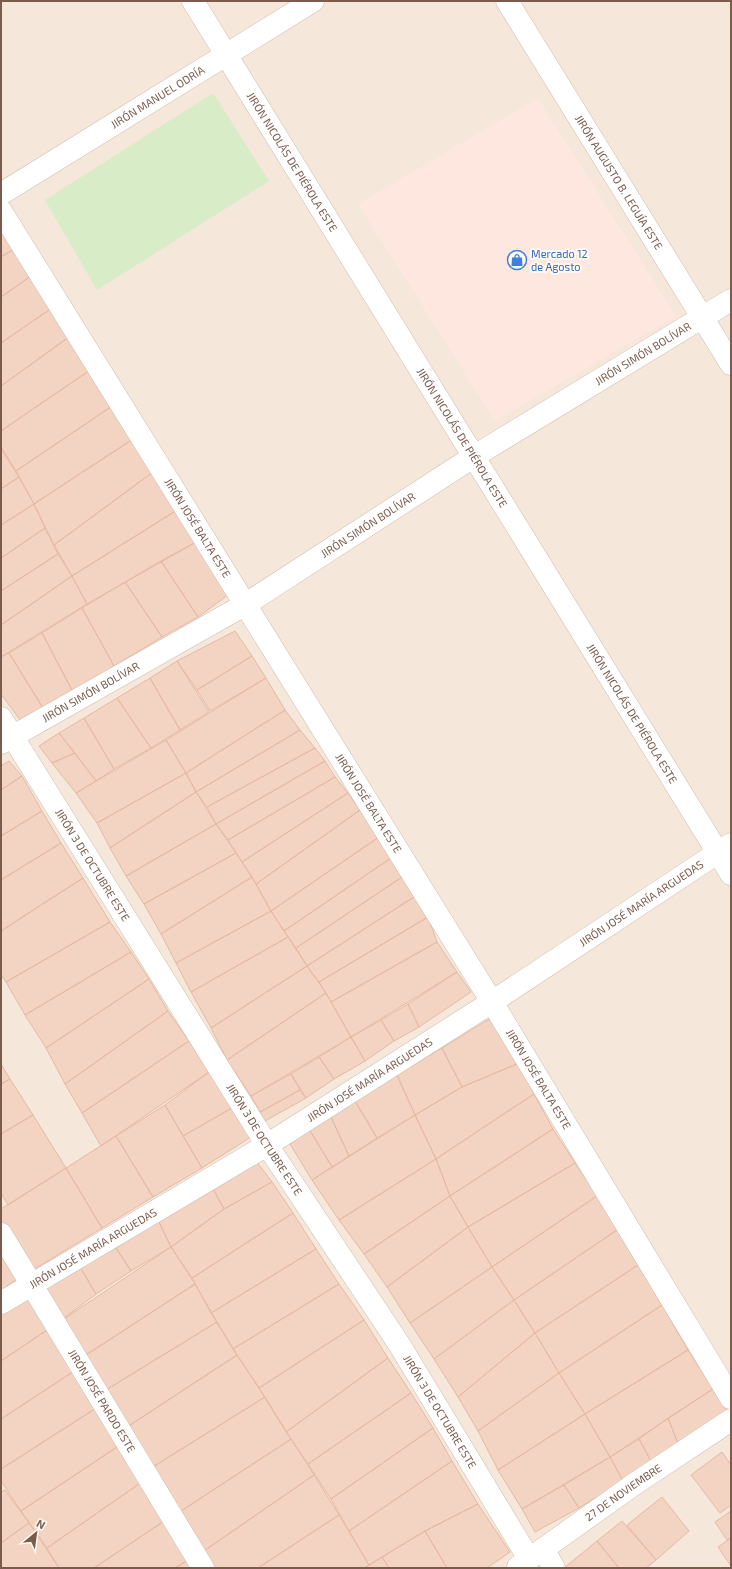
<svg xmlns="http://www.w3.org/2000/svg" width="732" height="1569" font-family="'Exo 2',sans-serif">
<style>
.residential{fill:#f5e7d9}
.commercial{fill:#fde7df}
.green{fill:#d8ecc8}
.building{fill:#f3d3c2;stroke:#e6b9a2}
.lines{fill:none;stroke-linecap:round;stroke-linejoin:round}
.minor-casing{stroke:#d1bdaf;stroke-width:23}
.minor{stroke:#fff;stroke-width:22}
.labels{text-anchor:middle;stroke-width:4;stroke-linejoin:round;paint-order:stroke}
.street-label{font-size:11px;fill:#7a5b4c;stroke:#fff9f2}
.shop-label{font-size:11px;fill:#366cbe;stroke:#fff9f2;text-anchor:start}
</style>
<rect width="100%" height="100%" fill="#fdf5eb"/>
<path class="residential" d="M1 1H731V1568H1Z"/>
<path class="commercial" d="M538 98 676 316 495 421 358 204Z"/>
<path class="green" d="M213 93 269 181 97 290 45 200Z"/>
<path class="building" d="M1 226 16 248 1 257Z
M16 248 34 274 1 297V257Z
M34 274 55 306 1 343V297Z
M55 306 73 334 1 386V343Z
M73 334 93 368 1 431V386Z
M93 368 115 404 16 471 1 447V431Z
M115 404 133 439 34 504 16 471Z
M133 439 153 472 54 545 34 504Z
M1 449 19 477 1 489Z
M153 472 177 510 72 576 54 545Z
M19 477 34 504 1 525V489Z
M34 504 45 528 1 558V525Z
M177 510 198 541 87 604 72 576Z
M45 528 58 554 1 591V558Z
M198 541 228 595 198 617 161 561Z
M58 554 72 576 1 625V591Z
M161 561 198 617 162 637 125 582Z
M72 576 87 604 1 657V625Z
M125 582 162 637 114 666 82 608Z
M82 608 114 666 73 692 42 633Z
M235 631 252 656 197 690 177 661Z
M42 633 73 692 43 708 9 653Z
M9 653 43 708 21 721 1 694V657Z
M252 656 266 678 210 711 197 690Z
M177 661 209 712 180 730 150 678Z
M150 678 180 730 151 748 117 698Z
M266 678 285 710 186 773 166 740Z
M117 698 151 748 114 769 84 718Z
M285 710 300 730 196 792 186 773Z
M84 718 114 769 96 781 59 733Z
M300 730 315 748 207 807 196 792Z
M59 733 75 753 52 763 39 746Z
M166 740 186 773 97 823 76 793Z
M315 748 325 761 216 824 207 807Z
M75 753 96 781 76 793 52 763Z
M9 761 22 776 1 790V766Z
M325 761 335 777 228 840 216 824Z
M186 773 196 792 110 848 97 823Z
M22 776 42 811 1 836V790Z
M335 777 348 793 242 862 228 840Z
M196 792 216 824 126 876 110 848Z
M348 793 360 810 256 884 242 862Z
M360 810 379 837 271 911 256 884Z
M42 811 61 843 1 880V836Z
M216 824 236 853 144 904 126 876Z
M379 837 394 856 284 931 271 911Z
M61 843 83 878 1 931V880Z
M236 853 252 877 161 934 144 904Z
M394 856 405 875 296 948 284 931Z
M405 875 417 895 307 966 296 948Z
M252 877 271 911 176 963 161 934Z
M83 878 110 922 6 982 1 975V931Z
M417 895 428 917 319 982 307 966Z
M271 911 288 937 191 992 176 963Z
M428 917 437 942 331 1002 319 982Z
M110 922 131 952 25 1015 6 982Z
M288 937 307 966 211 1028 191 992Z
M437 942 457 972 351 1037 331 1002Z
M131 952 149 979 46 1048 25 1015Z
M307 966 326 993 227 1060 211 1028Z
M457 972 471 992 419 1027 408 1004Z
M149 979 168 1011 65 1084 46 1048Z
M326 993 351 1037 251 1096 227 1060Z
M408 1004 419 1027 394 1041 381 1020Z
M168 1011 189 1041 82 1113 65 1084Z
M489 1019 519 1063 462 1087 442 1048Z
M381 1020 394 1041 365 1061 351 1037Z
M351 1037 365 1061 334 1079 319 1057Z
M189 1041 209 1072 101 1146 82 1113Z
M442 1048 462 1087 415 1115 397 1075Z
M319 1057 334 1079 306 1098 291 1074Z
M519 1063 534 1094 436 1159 415 1115 462 1087Z
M1 1064 10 1079 1 1084Z
M209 1072 232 1108 183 1136 165 1105Z
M291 1074 300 1090 260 1112 251 1096Z
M397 1075 415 1115 377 1138 355 1101Z
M10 1079 33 1115 1 1134V1084Z
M300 1090 306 1098 265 1121 260 1112Z
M534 1094 553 1129 450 1196 436 1159Z
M355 1101 377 1138 349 1156 330 1115Z
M165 1105 202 1168 153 1197 116 1136Z
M232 1108 251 1137 202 1168 183 1136Z
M33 1115 66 1168 8 1205 1 1193V1134Z
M330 1115 349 1156 332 1167 309 1129Z
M415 1115 436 1159 339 1220 312 1180Z
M309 1129 332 1167 312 1180 290 1144Z
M553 1129 575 1163 468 1227 450 1196Z
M116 1136 153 1197 102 1228 66 1168Z
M436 1159 450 1196 364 1254 339 1220Z
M256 1161 272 1182 224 1209 212 1187Z
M575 1163 597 1196 492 1267 468 1227Z
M66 1168 102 1228 28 1273 1 1230V1209Z
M272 1182 293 1213 192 1278 171 1247 224 1209Z
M212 1187 224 1209 171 1247 158 1220Z
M450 1196 468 1227 387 1287 364 1254Z
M597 1196 617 1230 514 1300 492 1267Z
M293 1213 316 1249 211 1313 192 1278Z
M158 1220 171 1247 131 1271 116 1248Z
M468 1227 492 1267 410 1323 387 1287Z
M617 1230 638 1265 535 1333 514 1300Z
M1 1241 23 1275 1 1290Z
M171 1247 195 1284 80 1359 58 1323Z
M116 1248 131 1271 96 1294 80 1267Z
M316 1249 339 1284 233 1349 211 1313Z
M638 1265 662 1305 559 1373 535 1333Z
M80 1267 96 1294 58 1323 40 1289Z
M492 1267 514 1300 434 1359 410 1323Z
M195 1284 217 1322 101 1393 80 1359Z
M339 1284 364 1320 259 1388 233 1349Z
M29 1291 53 1326 1 1361V1310Z
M514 1300 535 1333 458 1397 434 1359Z
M662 1305 688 1350 585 1414 559 1373Z
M364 1320 388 1358 286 1432 259 1388Z
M217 1322 237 1355 124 1429 101 1393Z
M53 1326 79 1368 1 1419V1361Z
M535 1333 559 1373 478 1431 458 1397Z
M688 1350 713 1389 610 1457 585 1414Z
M237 1355 265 1397 148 1470 124 1429Z
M388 1358 411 1393 308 1464 286 1432Z
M79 1368 101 1405 1 1469V1419Z
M559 1373 585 1414 498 1470 478 1431Z
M713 1389 726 1410 679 1446 668 1418Z
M411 1393 433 1428 331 1499 308 1464Z
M265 1397 291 1439 175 1515 148 1470Z
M101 1405 123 1443 21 1511 1 1481V1469Z
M585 1414 610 1457 522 1509 498 1470Z
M668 1418 679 1446 652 1463 639 1439Z
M433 1428 452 1461 349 1531 331 1499Z
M291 1439 314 1475 198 1555 175 1515Z
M639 1439 652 1463 623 1481 610 1457Z
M123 1443 146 1479 47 1548 21 1511Z
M722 1452 731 1465V1505L720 1513 691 1475Z
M610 1457 623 1481 579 1508 564 1485Z
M452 1461 478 1504 425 1531 369 1565 349 1531Z
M314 1475 339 1515 258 1568H206L198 1555Z
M146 1479 170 1517 94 1568H59L47 1548Z
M564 1485 579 1508 535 1532 522 1509Z
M5 1490 29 1523 1 1543V1492Z
M662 1497 689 1531 656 1560 627 1525Z
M478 1504 510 1552 487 1568H447L425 1531Z
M731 1511V1538L727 1540 715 1522Z
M339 1515 369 1565 364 1568H258Z
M170 1517 194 1556 175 1568H94Z
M622 1521 656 1560 646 1568H619L597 1541Z
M29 1523 59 1568H1V1543Z
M425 1531 447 1568H389L382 1557Z
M731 1538V1566L718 1547Z
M597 1541 619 1568H564Z
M194 1556 200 1568H175Z
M382 1557 389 1568H365Z"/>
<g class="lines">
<defs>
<g id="minor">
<path id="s1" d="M193 1 731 874"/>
<path id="s2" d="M507 1 731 364"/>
<path id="s3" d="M1 194 313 1"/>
<path id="s4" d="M1 211 492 1002 731 1398"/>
<path id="s5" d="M1 718 267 1145 399 1344 529 1559"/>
<path id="s6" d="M1 743 246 604 473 457 731 300"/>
<path id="s7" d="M1 1234 203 1568"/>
<path id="s8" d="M1 1303 267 1145 492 1002 731 844"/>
<path d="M543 1549 554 1568"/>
<path id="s9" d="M518 1567 633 1485 731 1420"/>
</g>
</defs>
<use href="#minor" class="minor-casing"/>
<use href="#minor" class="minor"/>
</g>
<defs>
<symbol id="shop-ring" viewBox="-11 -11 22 22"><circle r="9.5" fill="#fff9f2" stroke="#3f7fe0" stroke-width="1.5"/><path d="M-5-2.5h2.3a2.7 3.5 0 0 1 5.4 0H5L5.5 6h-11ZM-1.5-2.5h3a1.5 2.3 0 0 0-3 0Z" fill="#3f7fe0"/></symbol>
</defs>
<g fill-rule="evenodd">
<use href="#shop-ring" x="506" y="249" width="22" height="22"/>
</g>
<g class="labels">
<g class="street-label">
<text dy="4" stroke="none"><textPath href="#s3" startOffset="184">JIRÓN MANUEL ODRÍA</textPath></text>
<text dy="4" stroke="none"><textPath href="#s1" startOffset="189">JIRÓN NICOLÁS DE PIÉROLA ESTE</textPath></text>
<text dy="4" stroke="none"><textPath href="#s2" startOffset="213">JIRÓN AUGUSTO B. LEGUÍA ESTE</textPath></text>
<text dy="4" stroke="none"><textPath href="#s6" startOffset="751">JIRÓN SIMÓN BOLÍVAR</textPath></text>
<text dy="4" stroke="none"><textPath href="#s1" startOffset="513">JIRÓN NICOLÁS DE PIÉROLA ESTE</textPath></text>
<text dy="4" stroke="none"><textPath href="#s6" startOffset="427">JIRÓN SIMÓN BOLÍVAR</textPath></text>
<text dy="4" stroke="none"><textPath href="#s4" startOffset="373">JIRÓN JOSÉ BALTA ESTE</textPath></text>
<text dy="4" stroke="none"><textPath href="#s6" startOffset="103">JIRÓN SIMÓN BOLÍVAR</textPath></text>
<text dy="4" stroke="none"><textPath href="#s1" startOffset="837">JIRÓN NICOLÁS DE PIÉROLA ESTE</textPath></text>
<text dy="4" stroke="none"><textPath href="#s4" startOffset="697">JIRÓN JOSÉ BALTA ESTE</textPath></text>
<text dy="4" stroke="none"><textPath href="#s5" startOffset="173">JIRÓN 3 DE OCTUBRE ESTE</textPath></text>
<text dy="4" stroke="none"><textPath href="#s8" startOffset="755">JIRÓN JOSÉ MARÍA ARGUEDAS</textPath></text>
<text dy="4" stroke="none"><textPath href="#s8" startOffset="431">JIRÓN JOSÉ MARÍA ARGUEDAS</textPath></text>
<text dy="4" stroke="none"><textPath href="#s4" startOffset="1021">JIRÓN JOSÉ BALTA ESTE</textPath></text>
<text dy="4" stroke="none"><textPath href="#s5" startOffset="497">JIRÓN 3 DE OCTUBRE ESTE</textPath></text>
<text dy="4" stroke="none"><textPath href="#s8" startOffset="107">JIRÓN JOSÉ MARÍA ARGUEDAS</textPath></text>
<text dy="4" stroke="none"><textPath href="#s7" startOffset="195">JIRÓN JOSÉ PARDO ESTE</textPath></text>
<text dy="4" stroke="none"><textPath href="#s5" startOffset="821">JIRÓN 3 DE OCTUBRE ESTE</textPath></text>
<text dy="4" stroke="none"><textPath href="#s9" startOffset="129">27 DE NOVIEMBRE</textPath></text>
</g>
<g class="shop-label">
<text x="531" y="258">Mercado 12<tspan x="531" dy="13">de Agosto</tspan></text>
</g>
</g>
<rect width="732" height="1569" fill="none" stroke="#7a5b4c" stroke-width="4"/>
<g transform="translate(36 1533) rotate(29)" stroke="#fff9f2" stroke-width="3" paint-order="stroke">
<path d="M0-3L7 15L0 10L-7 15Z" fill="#7a5b4c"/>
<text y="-6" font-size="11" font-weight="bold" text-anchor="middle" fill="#7a5b4c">N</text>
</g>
</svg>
